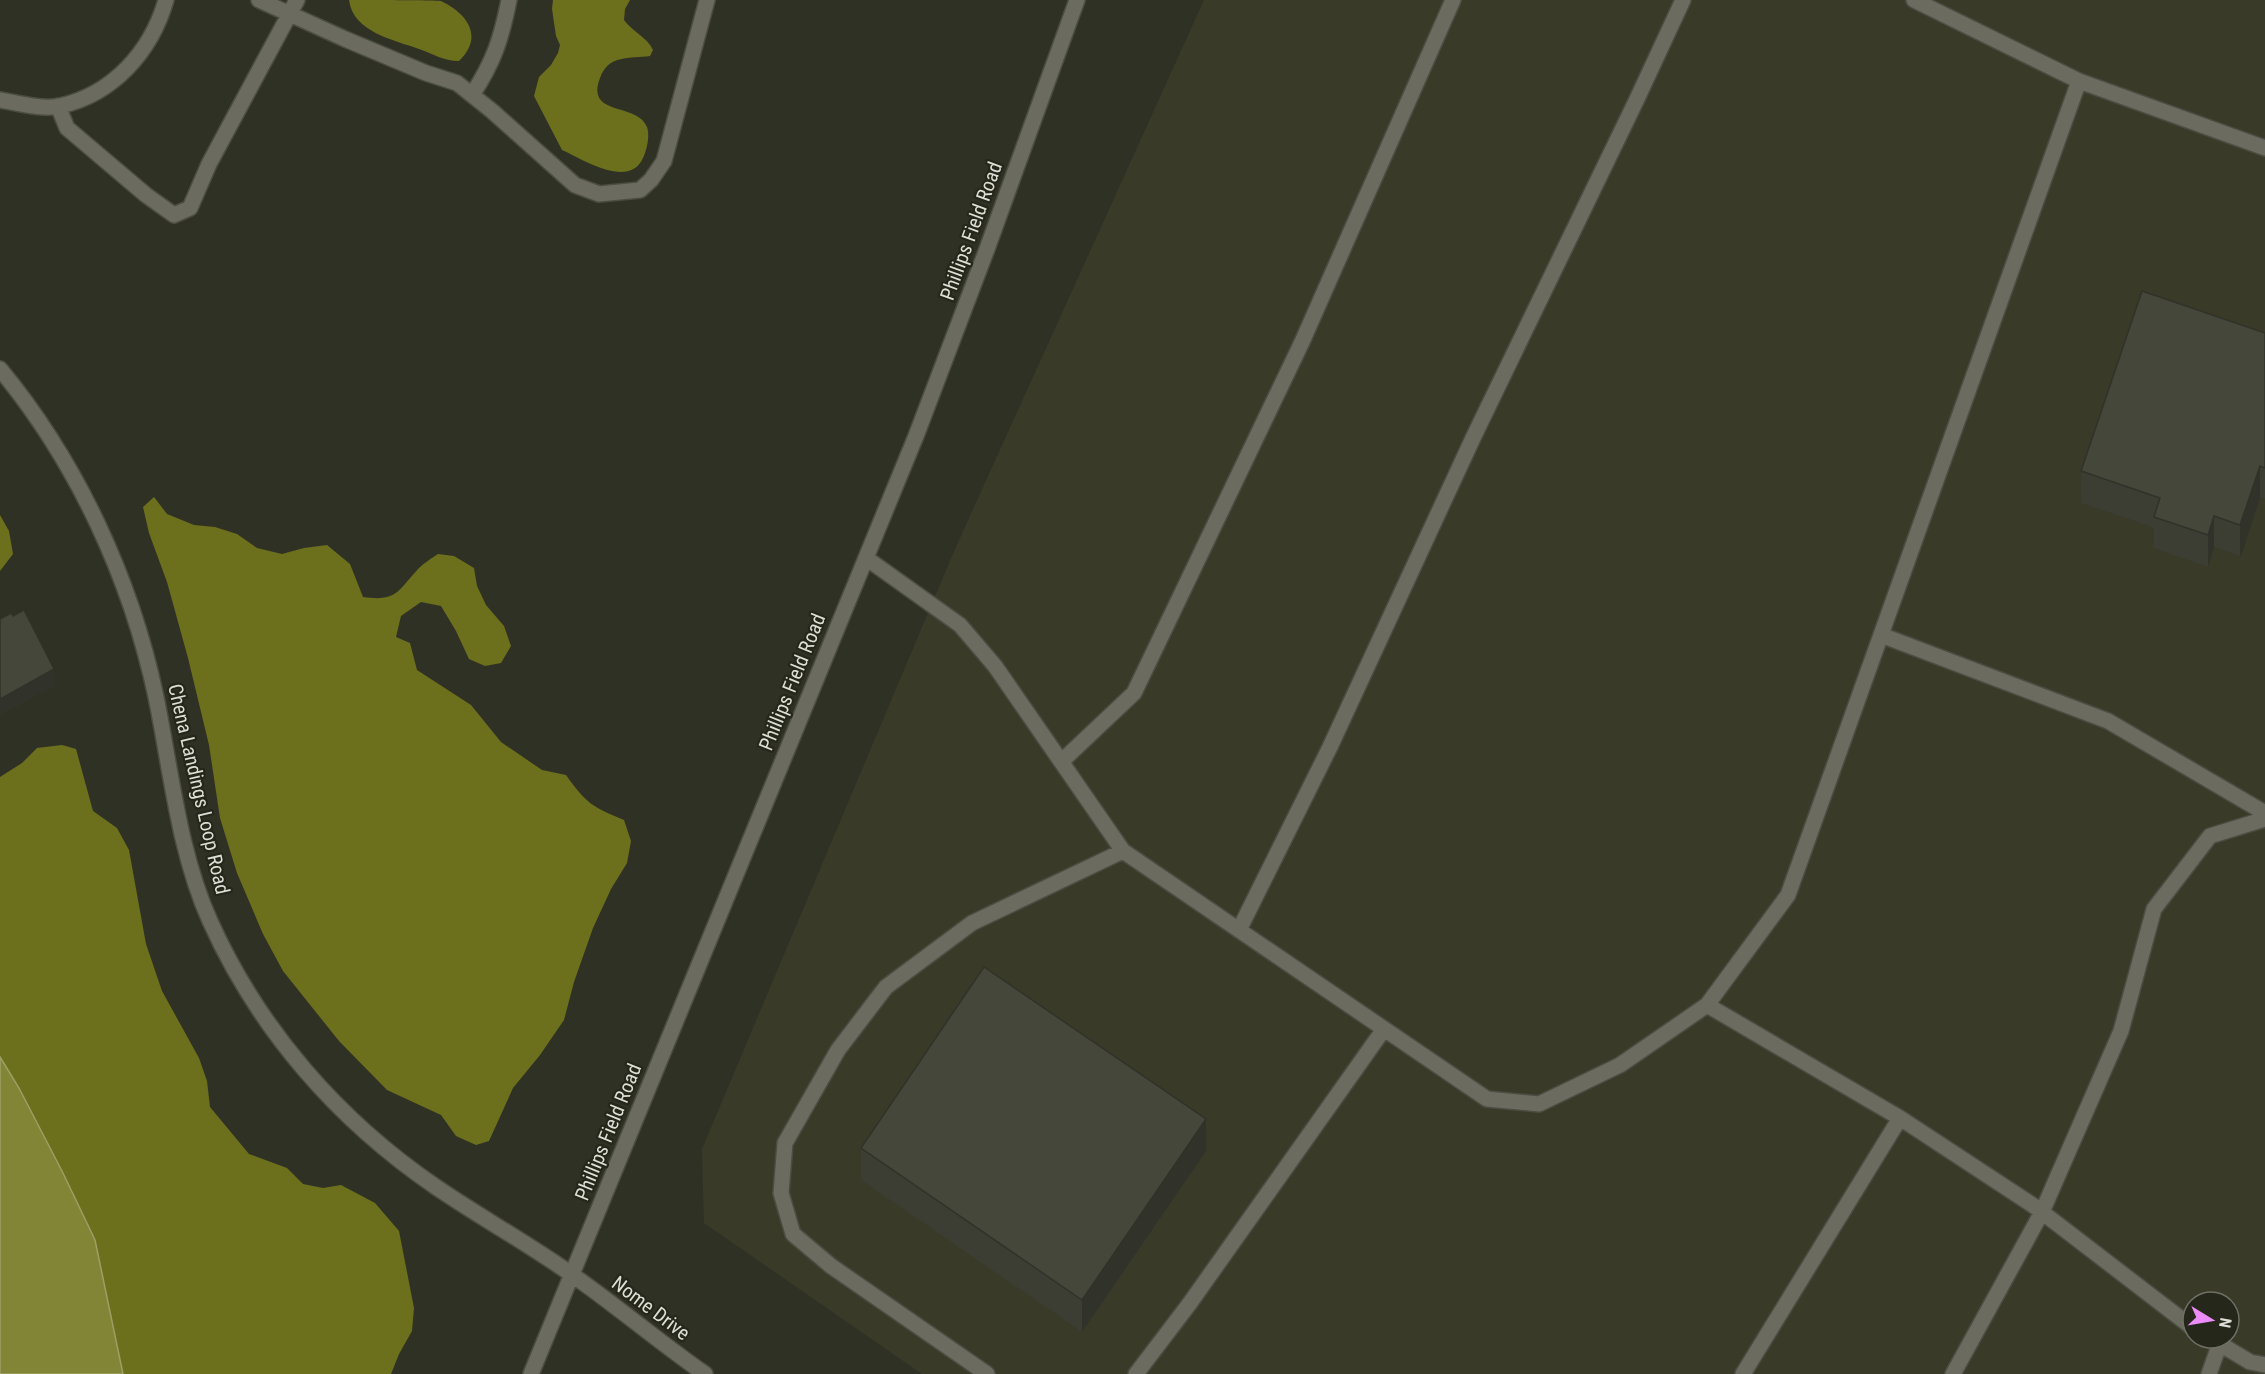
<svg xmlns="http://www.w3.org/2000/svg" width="2265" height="1374" font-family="'Roboto Condensed',sans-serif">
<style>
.built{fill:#393b28;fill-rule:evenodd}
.forest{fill:#6c701c}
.water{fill:#818535;stroke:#9da065;stroke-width:1.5}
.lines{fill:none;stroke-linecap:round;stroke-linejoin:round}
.minor-casing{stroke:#4b4c42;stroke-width:18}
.minor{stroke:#6b6c5f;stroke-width:15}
.wall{fill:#3c3d33}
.shaded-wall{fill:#313229}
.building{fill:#46473b;stroke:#313229;stroke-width:1.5}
.labels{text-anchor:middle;stroke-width:4.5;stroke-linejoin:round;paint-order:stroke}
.street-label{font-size:20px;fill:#ddded6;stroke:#26271b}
</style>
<rect width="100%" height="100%" fill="#303125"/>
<path class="built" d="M1204 0H2265V365L2082 503 2160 530 2207 567 2214 547 2241 556 2260 498 2265 499V1374H922L704 1223 702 1149 955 549ZM2193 1302H2229V1338H2193Z"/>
<path class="forest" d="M349 0C363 0 433 0 441 1 468 14 484 37 459 61 443 61 434 54 419 49 394 40 353 32 349 0Z
M553 0H630L625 9 624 20C632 31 648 38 653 50L650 56C629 59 609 54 600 78 585 117 637 102 647 127 650 136 647 149 643 158 629 189 584 160 562 150L534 96 539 77 551 65 558 53 560 45 556 36 552 9Z
M154 497 167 514 194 525 215 527 237 534 257 548 282 554 304 548 327 545 350 564 363 597C398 602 398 590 419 568 424 563 432 558 438 554L454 556 474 568 477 586 486 605 504 626 511 646 501 663 485 666 469 659 456 631 441 606 421 602 401 616 396 637 410 643 417 670 471 705 501 742 542 770 566 775C587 804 591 806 624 820L631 841 627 863 611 889 593 928 574 982 564 1020 540 1055 513 1088 489 1141 476 1145 456 1136 441 1115 387 1090 339 1041 283 971 263 934 237 873 220 818 209 745 188 658 167 582 149 533 143 507Z
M0 515 9 531 13 554 0 571Z
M62 745 76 749 93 811 117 828 129 850 146 944 162 991 199 1058 207 1081 210 1107 249 1154 287 1168 303 1184 323 1188 341 1185 375 1203 399 1231 414 1308 412 1331 399 1354 391 1374H123L95 1240 63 1173 19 1088 0 1057V777L22 763 37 748Z"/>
<path class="water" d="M0 1057 19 1088 63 1173 95 1240 123 1374H0Z"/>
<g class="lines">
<defs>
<path id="minor" d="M259 0 345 39 426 73 457 83 492 111 575 185 599 194 640 190 651 180 664 161 707 0
M2079 81 2265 148
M472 95C494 61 501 40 509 0
M0 100C18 103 42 110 60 106 113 94 151 52 166 0
M58 106 67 128 146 195 174 215 190 208 209 164 297 0
M0 369C77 462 131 579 156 697 171 770 179 853 210 921 259 1030 338 1120 436 1187 480 1217 527 1243 571 1274 617 1306 659 1342 705 1374
M866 558 960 625 995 666 1123 851 1487 1099 1539 1104 1620 1065 1707 1005 1788 895 2079 81 1914 0
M1881 635 2108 721 2265 813
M1062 761 1134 693 1302 342 1453 0
M1239 930 1330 747 1473 438 1637 99 1683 0
M1707 1005 1900 1118 2034 1206 2193 1328
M2210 1338 2250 1362 2265 1365
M531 1374 916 436 987 249 1077 0
M987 1374 831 1266 793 1234 781 1193 785 1143 838 1050 886 987 972 923 1123 851
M1136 1374 1190 1303 1384 1029
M1743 1374 1900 1118
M1953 1374 2042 1212 2121 1031 2154 909 2210 836 2265 819
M2209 1374 2220 1343"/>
</defs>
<use href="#minor" class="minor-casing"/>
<use href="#minor" class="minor"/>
</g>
<path class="wall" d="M2265 333V499L2260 498 2240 556 2214 547 2208 567 2154 548V528L2081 503V471Z
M861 1148 1206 1151 1082 1332 861 1180Z"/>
<path class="shaded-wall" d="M2260 466V498L2240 556V525Z
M2214 516V547L2208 567V535Z
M54 669V686L0 716V699Z
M1206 1119V1151L1082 1332V1300Z"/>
<path class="building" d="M2142 291 2265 333V468L2260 466 2240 525 2214 516 2208 535 2154 517 2160 498 2081 471Z
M24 610 54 669 0 699V619L11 613 13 616Z
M984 967 1206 1119 1082 1300 861 1148Z"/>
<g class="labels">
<g class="street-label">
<text transform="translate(971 231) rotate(-70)" y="7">Phillips Field Road</text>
<text transform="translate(792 682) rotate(-68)" y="7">Phillips Field Road</text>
<text transform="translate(199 789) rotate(77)" y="7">Chena Landings Loop Road</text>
<text transform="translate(608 1132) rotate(-68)" y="7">Phillips Field Road</text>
<text transform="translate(651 1308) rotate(37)" y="7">Nome Drive</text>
</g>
</g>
<g transform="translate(2211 1320) rotate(101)"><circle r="28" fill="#26271b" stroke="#6f7066" stroke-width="1.5"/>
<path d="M0-4.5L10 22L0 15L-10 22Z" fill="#ec8cfb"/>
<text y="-9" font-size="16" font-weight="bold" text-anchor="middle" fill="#ddded6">N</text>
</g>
</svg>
